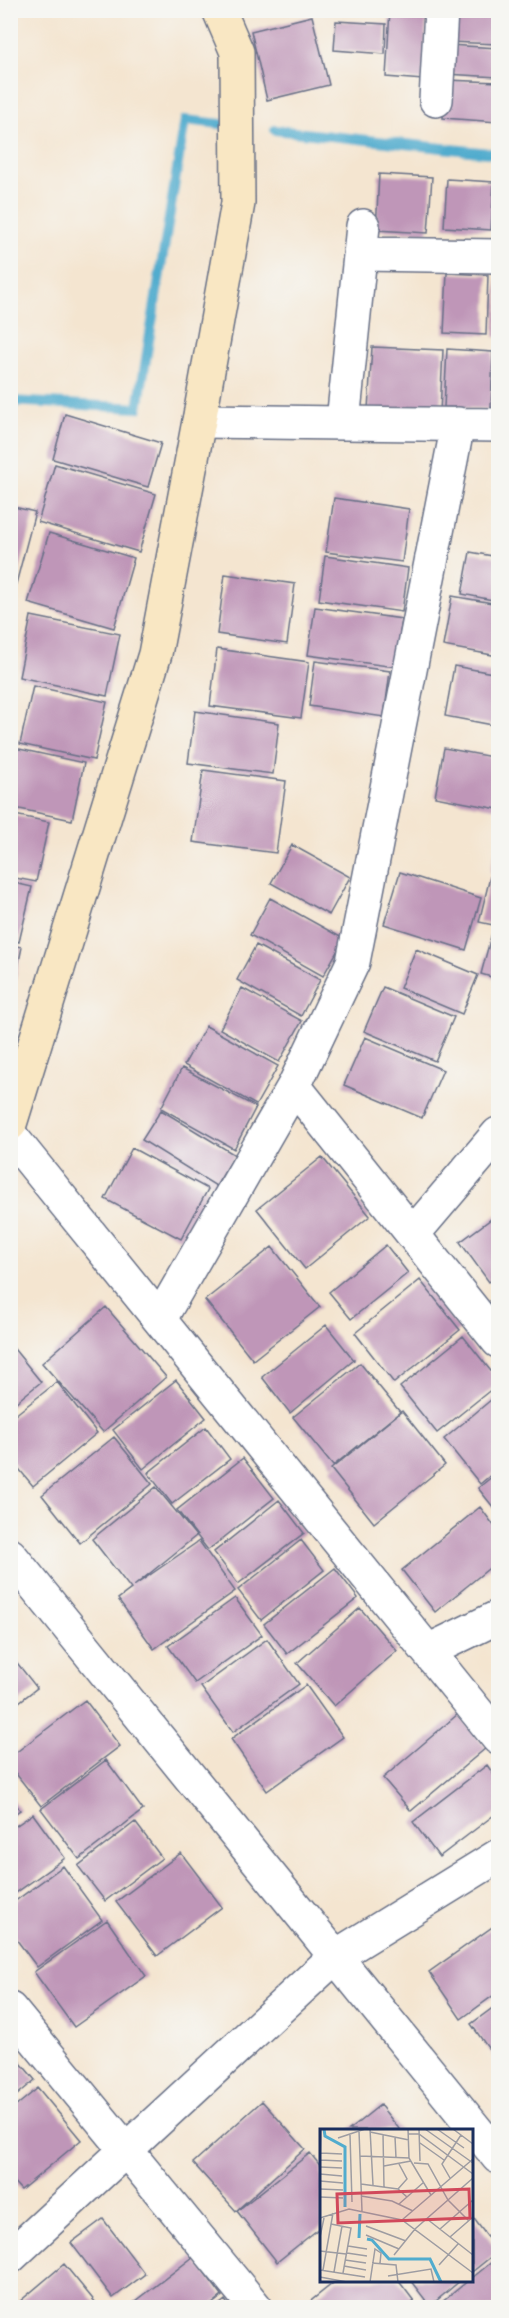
<svg xmlns="http://www.w3.org/2000/svg" width="509" height="2318" font-family="'Playpen Sans',sans-serif">
<style>
.lines{fill:none;stroke-linecap:round;stroke-linejoin:round}
.stream{stroke:#51acce;stroke-width:10}
.building{fill:#bf96b8}
.minor-casing{stroke:#676f86;stroke-width:36}
.secondary-casing{stroke:#676f86;stroke-width:36}
.minor{stroke:#fff;stroke-width:33}
.secondary{stroke:#f9e7c3;stroke-width:33}
.inset-river{fill:none;stroke:#51acce;stroke-width:3}
.inset-road{fill:none;stroke:#9d9ca2;stroke-width:1.5}
.view{fill:#d1495b;fill-opacity:0.15;stroke:#d1495b;stroke-width:3}
.inset-edge{fill:none;stroke:#1b2f5e;stroke-width:3}
</style>
<rect width="100%" height="100%" fill="#f6f6f2"/>
<filter id="ink" filterUnits="userSpaceOnUse"><feTurbulence type="fractalNoise" baseFrequency=".0167" numOctaves="2"/><feDisplacementMap in="SourceGraphic" scale="12" xChannelSelector="R" yChannelSelector="G"/><feConvolveMatrix kernelMatrix="1 2 1 2 8 2 1 2 1" color-interpolation-filters="sRGB"/></filter>
<filter id="wash" filterUnits="userSpaceOnUse"><feTurbulence type="fractalNoise" baseFrequency=".008" numOctaves="4" result="noise"/><feDisplacementMap in="SourceGraphic" scale="24" xChannelSelector="R" yChannelSelector="G"/><feGaussianBlur stdDeviation="1.35" result="paint"/><feColorMatrix in="noise" values="0 0 0 0 0 0 0 0 0 0 0 0 0 0 0 0 0 1.4 0 .05"/><feComposite in="paint" operator="in"/></filter>
<g filter="url(#wash)">
<rect width="100%" height="100%" fill="#f4e5d0"/>
<g class="lines">
<path class="stream" d="M275 130 498 154
M10 401 138 408 185 120 221 124"/>
</g>
<g id="blocks">
<path class="building" d="M390 10H427L423 80 386 77Z
M450 10H498V44L448 42Z
M312 16 329 85 267 100 251 31Z
M336 21 386 24 385 54 334 50Z
M448 45 498 48V77L446 74Z
M445 80 498 82V122L443 118Z
M379 174 432 177 428 233 376 230Z
M447 179 494 182 491 230 444 227Z
M497 271H498V337H494Z
M447 273 488 275 486 335 444 333Z
M372 347 443 350 440 413 368 409Z
M447 349 493 352 491 409 444 407Z
M65 414 161 443 148 487 53 459Z
M55 464 156 494 139 552 38 522Z
M334 498 409 509 402 562 326 552Z
M10 506 35 512 16 584 10 583Z
M49 533 134 558 114 628 28 603Z
M470 552 498 557V601L462 594Z
M325 556 408 568 402 612 319 600Z
M225 574 295 584 287 644 217 634Z
M452 596 498 604V656L443 646Z
M315 607 402 619 395 667 308 655Z
M10 613 17 615 11 636H10Z
M31 616 120 634 107 696 19 677Z
M217 649 309 662 301 718 210 706Z
M315 661 390 671 384 717 309 706Z
M454 666 498 674V726L445 716Z
M33 686 107 702 94 760 20 744Z
M195 711 279 723 273 774 188 763Z
M10 747 84 763 72 820 10 807Z
M444 748 498 758V809L435 797Z
M203 770 286 781 276 853 193 842Z
M10 814 49 822 36 882 10 877Z
M498 841V874L490 872Z
M292 845 350 877 329 915 271 883Z
M400 872 481 898 466 950 384 924Z
M490 877 498 879V926L479 922Z
M10 882 32 887 19 942 10 940Z
M270 898 344 939 323 976 250 935Z
M493 929 498 930V979L481 974Z
M10 945 22 947 12 995H10Z
M256 945 320 980 301 1016 237 980Z
M416 949 478 975 462 1014 400 988Z
M383 987 454 1017 435 1061 364 1031Z
M242 988 302 1021 279 1062 220 1029Z
M206 1026 278 1066 256 1105 184 1065Z
M365 1037 443 1070 422 1118 344 1085Z
M182 1068 256 1107 234 1149 161 1108Z
M161 1110 235 1155 216 1186 142 1140Z
M132 1148 208 1189 181 1239 105 1199Z
M322 1157 370 1216 305 1269 257 1209Z
M498 1214V1275L489 1282 460 1242Z
M386 1245 408 1273 351 1319 329 1292Z
M272 1247 320 1307 253 1360 205 1300Z
M420 1280 460 1330 394 1383 355 1333Z
M106 1307 166 1377 103 1432 42 1363Z
M326 1325 354 1360 290 1413 262 1377Z
M463 1336 498 1380V1384L437 1433 400 1387Z
M10 1344 41 1382 10 1407Z
M360 1363 400 1412 333 1466 293 1417Z
M176 1380 206 1418 143 1469 113 1430Z
M57 1382 97 1433 33 1486 10 1458V1419Z
M498 1394V1469L480 1484 444 1439Z
M402 1411 445 1465 374 1523 331 1469Z
M206 1427 230 1459 172 1504 148 1473Z
M114 1437 152 1484 80 1543 42 1495Z
M243 1458 274 1498 208 1550 177 1510Z
M498 1472V1513L478 1488Z
M156 1487 196 1536 134 1586 199 1541 235 1591 154 1649 118 1599 131 1589 92 1539Z
M279 1500 304 1533 238 1584 214 1552Z
M480 1507 498 1531V1561L435 1612 402 1570Z
M301 1540 324 1570 261 1620 238 1590Z
M335 1568 358 1598 287 1654 264 1624Z
M235 1598 262 1635 195 1683 168 1646Z
M360 1608 397 1651 334 1706 297 1663Z
M267 1639 299 1684 233 1732 201 1687Z
M10 1654 37 1688 10 1709Z
M306 1685 343 1737 267 1791 231 1739Z
M85 1700 120 1746 41 1806 10 1766V1757Z
M458 1714 486 1748 411 1811 383 1778Z
M106 1760 143 1810 79 1859 41 1809Z
M487 1765 498 1781V1812L439 1857 413 1822Z
M10 1796 20 1810 10 1817Z
M33 1814 65 1858 10 1897V1830Z
M135 1822 162 1858 105 1901 78 1866Z
M181 1853 222 1907 157 1956 116 1902Z
M63 1866 102 1920 37 1967 10 1931V1905Z
M107 1920 146 1976 74 2027 34 1972Z
M498 1923V1992L461 2019 429 1972Z
M498 2004V2062L471 2024Z
M10 2050 35 2080 10 2101Z
M38 2088 81 2140 21 2190 10 2178V2111Z
M262 2101 305 2149 236 2211 193 2163Z
M380 2105 400 2130H349Z
M310 2153 322 2168V2226L277 2262 237 2211Z
M472 2216 498 2251 472 2272Z
M103 2219 145 2274 113 2298 71 2243Z
M193 2257 222 2296 207 2308H127Z
M498 2257V2308H435L469 2280H472V2278Z
M64 2264 96 2303 91 2308H12Z
M337 2280H398L414 2301 407 2308H310L307 2304Z
M410 2280H461L430 2306Z
M225 2300 230 2308H215Z"/>
</g>
</g>
<g filter="url(#ink)">
<use href="#blocks" fill-opacity="0" stroke="#676f86" stroke-width="1.5"/>
<g class="lines">
<defs>
<path id="minor" d="M436 100 441 10
M361 254 498 256
M199 421 498 425
M343 422 363 226
M294 1086 498 1341
M10 1135 498 1738
M413 1234 498 1134
M160 1319 294 1086 353 962 458 424
M10 1555 498 2157
M428 1651 498 1617
M10 2009 256 2308
M10 2257 336 1956 498 1856"/>
<path id="secondary" d="M10 1124 155 654 199 421 238 203 237 52 219 10"/>
</defs>
<use href="#minor" class="minor-casing"/>
<use href="#secondary" class="secondary-casing"/>
<use href="#minor" class="minor"/>
<use href="#secondary" class="secondary"/>
</g>
</g>
<g transform="translate(320 2129)">
<rect width="153" height="153" fill="#f4e5d0"/>
<path class="inset-river" d="M4 0 5 7 25 18V78M39 109 40 85M47 110 52 111 69 130H110L121 153"/>
<path class="inset-road" d="M50 0 53 56M88 0 89 29M99 0 100 32M105 0 153 34M117 0 144 19M133 0 153 15M39 2 42 82M50 3 89 11M63 5 64 58M88 5H99L153 45M30 6 32 73M75 8 76 29M18 9 45 0M100 14 124 31M1 24 22 25M40 27 89 29 111 66M0 31 22 32M0 34 1 0M94 34 108 35 128 71 149 92M64 37 91 32M0 38 22 39M0 45 22 47M130 49 122 35 141 6M0 52 23 54M41 55 78 60 87 68M0 60 23 61M78 60 87 50 79 35M41 67 72 72 93 82M0 68 23 69M79 75 104 53M0 89 29 80 82 91 153 144M107 90 153 126M82 91 153 30M11 95 31 99 23 144M46 97 86 112M120 100 153 71M46 106 79 120M0 108 4 89M130 108 153 88M28 117 47 120M0 122 26 125M27 124 47 127M74 126 95 100 153 49M25 131 46 134M52 134 76 136 78 153M119 136 138 115M24 137 46 141M0 141 45 148M3 141 13 84M14 143 22 97M68 147 111 140 114 153M0 148 27 153M50 153 55 120 61 124 60 134"/>
<path class="view" d="M149 60 150 89 18 94 17 65Z"/>
<rect width="153" height="153" class="inset-edge"/>
</g>
<rect width="509" height="2318" fill="none" stroke="#f6f6f2" stroke-width="36"/>
</svg>
